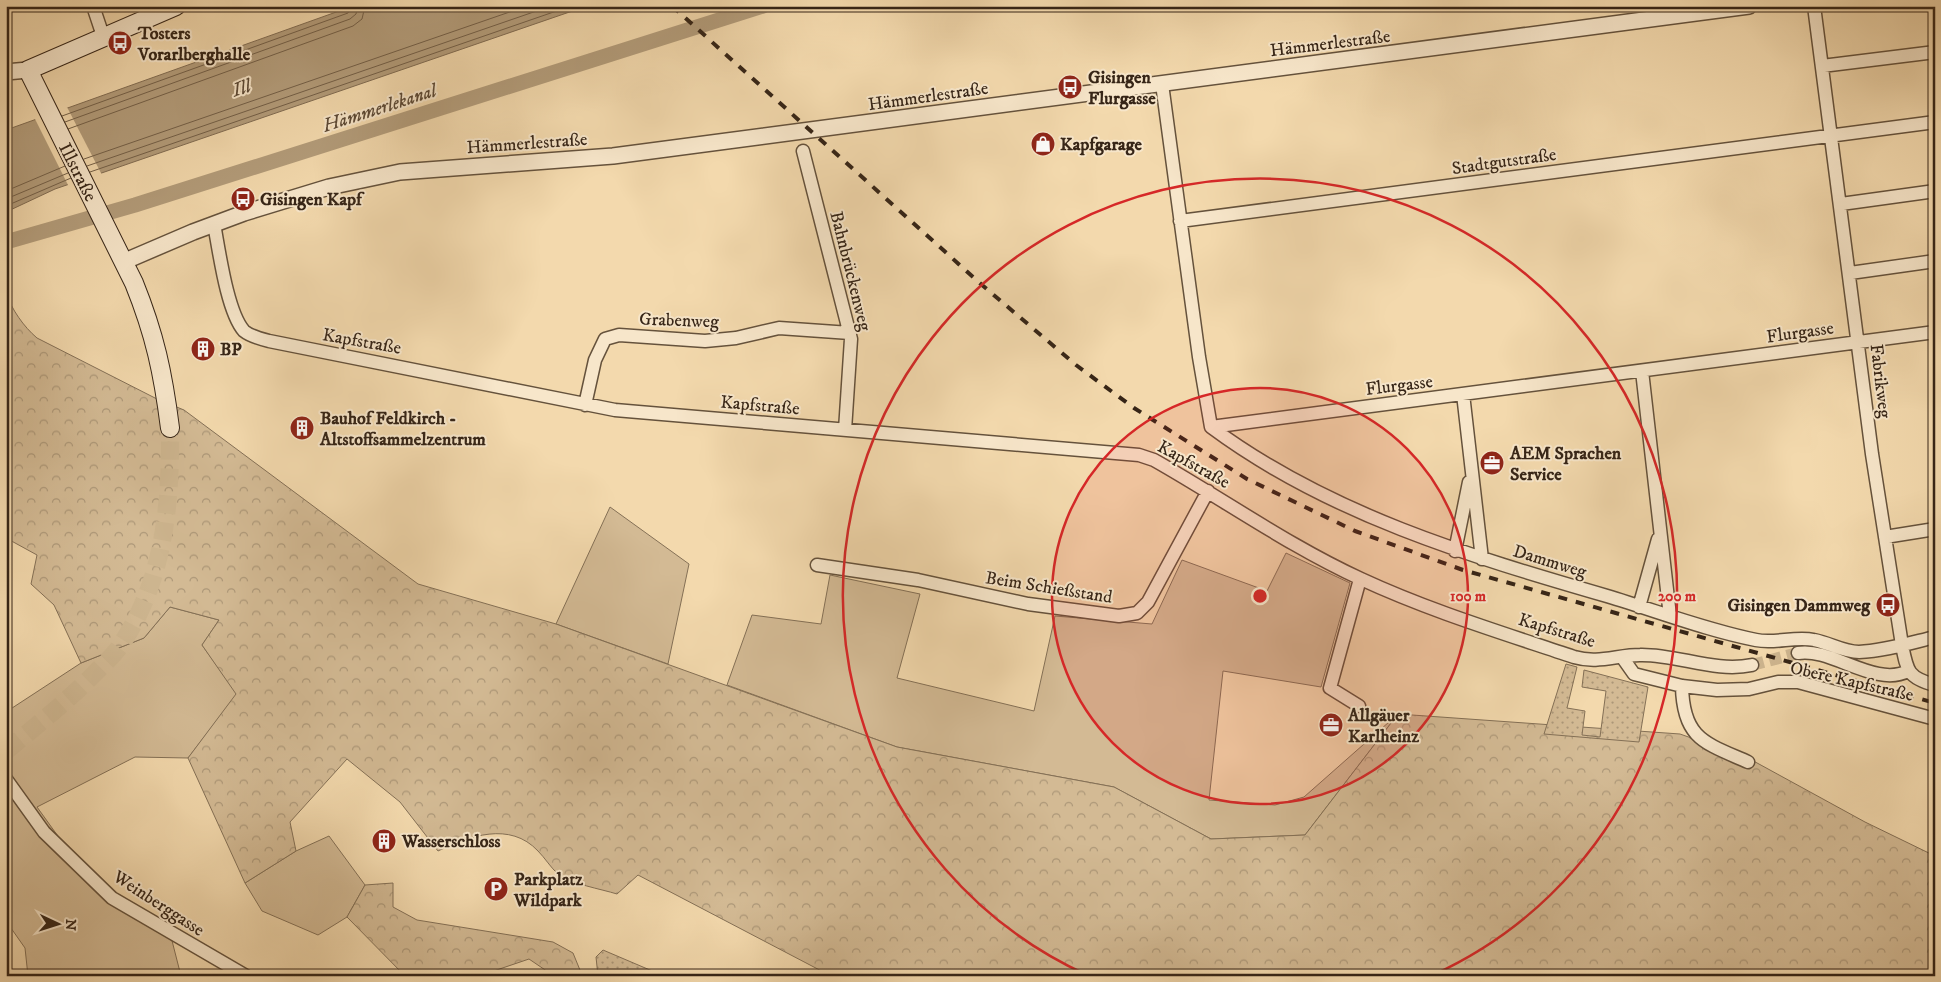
<svg xmlns="http://www.w3.org/2000/svg" width="1941" height="982" font-family="'IM FELL DW Pica',serif">
<style>
.green{fill:#d3ba94;stroke:#847056}
.forest{fill:url(#forest-crowns);stroke:#847056}
.garden{fill:url(#garden-dots);stroke:#847056}
.water{fill:#b39c7a;stroke:#816c52}
.pier{fill:#f3d9ad}
.lines{fill:none;stroke-linecap:round;stroke-linejoin:round}
.shore{stroke:#746048;stroke-width:1}
.canal{stroke:#b39c7a;stroke-width:15}
.minor-tunnel{stroke:#cdb58f;stroke-width:12;stroke-dasharray:12 6;stroke-linecap:butt}
.secondary-tunnel{stroke:#cdb58f;stroke-width:18;stroke-dasharray:18 9;stroke-linecap:butt}
.minor-casing{stroke:#65523c;stroke-width:15}
.tertiary-casing{stroke:#65523c;stroke-width:18}
.secondary-casing{stroke:#362517;stroke-width:20}
.minor{stroke:#f7e6ca;stroke-width:12}
.tertiary{stroke:#f7e6ca;stroke-width:15}
.secondary{stroke:#f7e6ca;stroke-width:18}
.rail{stroke:#362517;stroke-width:4;stroke-dasharray:9 9;stroke-linecap:butt}
.ring{fill:none;stroke:#d62828;stroke-width:2.5}
.labels{text-anchor:middle;stroke-width:4;stroke-linejoin:round;paint-order:stroke}
.poi-label{font-size:18px;font-weight:bold;fill:#362517;stroke:#f7e6ca;text-anchor:start}
.street-label{font-size:18px;fill:#362517;stroke:#f7e6ca}
.water-label{font-size:19px;font-style:italic;fill:#5c4935;stroke:#f7e6ca}
.centre{fill:#d62828;stroke:#f7e6ca;stroke-width:2.5}
.ring-label{font-size:15px;text-anchor:middle;font-weight:bold;fill:#d62828;stroke:#f7e6ca;stroke-width:4;stroke-linejoin:round;paint-order:stroke}
</style>
<defs>
<pattern id="forest-crowns" width="20" height="18" patternUnits="userSpaceOnUse" patternTransform="scale(1.25)"><rect width="20" height="18" fill="#d3ba94"/><path d="M2 6a3 3 0 1 1 6 0M12 15a3 3 0 1 1 6 0" fill="none" stroke="#ac9778"/></pattern>
<pattern id="garden-dots" width="8" height="8" patternUnits="userSpaceOnUse" patternTransform="scale(1.25)"><rect width="8" height="8" fill="#d3ba94"/><path d="M2 2h.1M6 6h.1" fill="none" stroke="#ac9778" stroke-width="1.8" stroke-linecap="round"/></pattern>
</defs>
<rect width="100%" height="100%" fill="#f3d9ad"/>
<filter id="stains"><feTurbulence type="fractalNoise" baseFrequency=".004" numOctaves="4"/><feColorMatrix values="0 0 0 0 .2 0 0 0 0 .09 0 0 0 0 .02 0 0 0 .5 -.17"/></filter>
<radialGradient id="worn" r=".72"><stop offset=".6" stop-color="#630" stop-opacity="0"/><stop offset="1" stop-color="#630" stop-opacity=".3"/></radialGradient>
<path class="green" d="M610 507 689 564 668 664 556 624Z
M1286 553 1350 583 1321 687 1223 671 1209 800 1275 805 1304 797 1398 714 1305 835 1211 839 1114 787 897 747 727 685 752 615 821 624 830 575 920 594 897 678 1034 711 1055 616 1152 624 1182 560 1267 591Z
M170 607 219 620 202 645 237 694 188 758 135 757 37 807 60 839 116 895 168 925 181 976H28L25 948 6 921V712L81 663 144 638Z
M329 836 365 885 347 917 318 935 262 911 245 883 296 851Z"/>
<path class="forest" d="M6 292C11 309 24 327 37 338L157 399 184 410 418 584 556 624 897 747 1114 787 1211 839 1305 835 1398 714 1680 734 1748 758 1865 822 1935 856V976H831L638 875 617 894C601 889 571 884 558 874 551 868 545 858 538 851 510 821 469 836 438 851L400 802 347 759 290 822 296 851 245 883 188 758 236 694 202 645 219 620 170 607 144 638 81 663 54 605 31 584 37 555 6 538Z
M393 883V907L417 920 553 942 573 953 582 975 554 976 529 959 479 976H405L347 917 365 885Z"/>
<path class="garden" d="M1566 664 1577 667 1567 708 1585 711 1582 735 1600 737 1606 691 1582 687 1584 670 1648 687 1639 742 1544 734Z
M603 950 664 976H645L634 971 632 976H598L596 957Z"/>
<path class="water" d="M353 6H587L119 167 55 189 6 212V130Z"/>
<path class="pier" d="M67 107 102 175 69 187 34 117Z"/>
<g class="lines">
<path class="shore" d="M62 116 348 13 351 6
M65 122 350 19 356 14 358 6
M68 129 353 26 362 19 365 6
M84 159 527 6
M87 166 551 6
M90 172 571 6
M6 191 65 166
M6 199 68 173
M6 206 71 178"/>
<path class="canal" d="M6 242 135 205 763 6"/>
<path class="minor-tunnel" d="M1752 665 1798 653"/>
<path class="secondary-tunnel" d="M6 751C37 725 69 700 97 671 105 663 114 655 120 646 164 582 171 504 170 428"/>
<defs>
<path id="minor" d="M93 6 103 36
M1814 6 1872 454 1902 645C1907 671 1908 678 1935 685
M1822 66 1935 52
M1162 84 1199 357 1211 427 1935 332
M803 151 851 339 845 430
M1841 204 1935 191
M1180 221 1935 122
M214 224C219 250 227 312 244 331 250 336 261 339 269 341L615 410 1139 455 1154 460C1223 499 1289 546 1361 579 1430 611 1503 633 1574 657 1598 664 1617 655 1640 655 1677 654 1715 673 1752 665
M1850 273 1935 261
M1642 371 1670 616
M1463 394 1482 559
M585 405 595 360 605 339 619 335 705 341 736 338 779 328 850 333
M1211 427C1328 514 1469 556 1607 596 1657 611 1706 630 1756 640 1775 644 1795 636 1814 640 1830 643 1843 652 1859 652 1884 651 1910 643 1935 637
M1885 537 1935 529
M1455 551 1469 482
M817 565 918 580 1028 604 1119 616 1137 613 1148 602 1208 491
M1639 607 1658 539
M1798 653C1831 647 1875 688 1908 671
M1622 657 1634 674 1682 686 1717 690 1749 689 1778 682H1798L1935 719
M1682 686C1683 739 1705 743 1748 762
M1359 706 1330 688 1360 579
M6 779 44 832 112 898 246 976"/>
<path id="tertiary" d="M6 72 28 70
M123 262 193 232 244 213 329 187 400 172 613 156 1749 6"/>
<path id="secondary" d="M170 428C163 373 155 335 134 283L28 70 176 6"/>
</defs>
<use href="#minor" class="minor-casing"/>
<use href="#tertiary" class="tertiary-casing"/>
<use href="#secondary" class="secondary-casing"/>
<use href="#minor" class="minor"/>
<use href="#tertiary" class="tertiary"/>
<use href="#secondary" class="secondary"/>
<path class="rail" d="M672 6 982 285 1076 365 1134 408 1247 479 1355 531 1463 570 1935 703"/>
</g>
<circle cx="1260" cy="596" r="208" fill="#d62828" fill-opacity=".12"/>
<g class="ring">
<circle cx="1260" cy="596" r="208"/>
<path d="M1087 975A417 417 0 1 1 1433 975"/>
</g>
<defs>
<symbol id="bus-disc" viewBox="-11 -11 22 22"><circle r="9.5" fill="#8f2418" stroke="#f7e6ca"/><path d="M-5-6H5V4H4V6H2V4H-2V6H-4V4H-5ZM-3.5-4V0h7V-4ZM-3.5 1.2v1.5H-2V1.2ZM2 1.2v1.5H3.5V1.2Z" fill="#fff"/></symbol>
<symbol id="shop-disc" viewBox="-11 -11 22 22"><circle r="9.5" fill="#8f2418" stroke="#f7e6ca"/><path d="M-5-2.5h2.3a2.7 3.5 0 0 1 5.4 0H5L5.5 6h-11ZM-1.5-2.5h3a1.5 2.3 0 0 0-3 0Z" fill="#fff"/></symbol>
<symbol id="building-disc" viewBox="-11 -11 22 22"><circle r="9.5" fill="#8f2418" stroke="#f7e6ca"/><path d="M-4-6H4V6H1V3H-1V6H-4ZM-2.5-4.3h1.7v1.8h-1.7ZM.8-4.3h1.7v1.8H.8ZM-2.5-1h1.7V.8h-1.7ZM.8-1h1.7V.8H.8Z" fill="#fff"/></symbol>
<symbol id="office-disc" viewBox="-11 -11 22 22"><circle r="9.5" fill="#8f2418" stroke="#f7e6ca"/><path d="M-6-3h4V-5.5h4V-3h4V5H-6ZM-1-4.5V-3h2v-1.5ZM-6 0V1H6V0Z" fill="#fff"/></symbol>
<symbol id="parking-disc" viewBox="-11 -11 22 22"><circle r="9.5" fill="#8f2418" stroke="#f7e6ca"/><path d="M-3.5-5.5H1a3.5 3.5 0 0 1 0 7H-1V5.5H-3.5ZM-1-3.4V-.6H.8a1.4 1.4 0 0 0 0-2.8Z" fill="#fff"/></symbol>
</defs>
<g fill-rule="evenodd">
<use href="#bus-disc" x="106" y="29" width="28" height="28"/>
<use href="#bus-disc" x="1056" y="73" width="28" height="28"/>
<use href="#shop-disc" x="1029" y="130" width="28" height="28"/>
<use href="#bus-disc" x="229" y="185" width="28" height="28"/>
<use href="#building-disc" x="189" y="335" width="28" height="28"/>
<use href="#building-disc" x="288" y="414" width="28" height="28"/>
<use href="#office-disc" x="1478" y="449" width="28" height="28"/>
<use href="#bus-disc" x="1874" y="591" width="28" height="28"/>
<use href="#office-disc" x="1317" y="711" width="28" height="28"/>
<use href="#building-disc" x="370" y="827" width="28" height="28"/>
<use href="#parking-disc" x="482" y="875" width="28" height="28"/>
</g>
<g class="labels">
<g class="poi-label">
<text x="138" y="39">Tosters<tspan x="138" dy="21">Vorarlberghalle</tspan></text>
<text x="1088" y="83">Gisingen<tspan x="1088" dy="21">Flurgasse</tspan></text>
<text x="1060" y="150">Kapfgarage</text>
<text x="260" y="205">Gisingen Kapf</text>
<text x="220" y="355">BP</text>
<text x="320" y="424">Bauhof Feldkirch -<tspan x="320" dy="21">Altstoffsammelzentrum</tspan></text>
<text x="1510" y="459">AEM Sprachen<tspan x="1510" dy="21">Service</tspan></text>
<text x="1870" y="611" text-anchor="end">Gisingen Dammweg</text>
<text x="1348" y="721">Allgäuer<tspan x="1348" dy="21">Karlheinz</tspan></text>
<text x="402" y="847">Wasserschloss</text>
<text x="514" y="885">Parkplatz<tspan x="514" dy="21">Wildpark</tspan></text>
</g>
<g class="street-label">
<text transform="translate(1330 43) rotate(-7)" y="6">Hämmerlestraße</text>
<text transform="translate(928 96) rotate(-8)" y="6">Hämmerlestraße</text>
<text transform="translate(527 143) rotate(-4)" y="6">Hämmerlestraße</text>
<text transform="translate(1504 161) rotate(-8)" y="6">Stadtgutstraße</text>
<text transform="translate(78 172) rotate(63)" y="6">Illstraße</text>
<text transform="translate(851 271) rotate(76)" y="6">Bahnbrückenweg</text>
<text transform="translate(679 320) rotate(2)" y="6">Grabenweg</text>
<text transform="translate(1800 332) rotate(-8)" y="6">Flurgasse</text>
<text transform="translate(362 341) rotate(10)" y="6">Kapfstraße</text>
<text transform="translate(1881 381) rotate(83)" y="6">Fabrikweg</text>
<text transform="translate(1399 385) rotate(-7)" y="6">Flurgasse</text>
<text transform="translate(760 405) rotate(5)" y="6">Kapfstraße</text>
<text transform="translate(1194 464) rotate(29)" y="6">Kapfstraße</text>
<text transform="translate(1550 561) rotate(17)" y="6">Dammweg</text>
<text transform="translate(1049 587) rotate(9)" y="6">Beim Schießstand</text>
<text transform="translate(1557 630) rotate(17)" y="6">Kapfstraße</text>
<text transform="translate(1852 681) rotate(13)" y="6">Obere Kapfstraße</text>
<text transform="translate(159 903) rotate(33)" y="6">Weinberggasse</text>
</g>
<g class="water-label">
<text transform="translate(241 87) rotate(-19)" y="7">Ill</text>
<text transform="translate(379 107) rotate(-18)" y="7">Hämmerlekanal</text>
</g>
</g>
<circle cx="1260" cy="596" r="8" class="centre"/>
<g class="ring-label">
<text x="1468" y="601">100 m</text>
<text x="1677" y="601">200 m</text>
</g>
<rect width="1941" height="982" fill="none" stroke="#f3d9ad" stroke-width="25"/>
<rect x="8" y="8" width="1926" height="967" fill="none" stroke="#362517" stroke-width="2.5"/>
<rect x="12" y="12" width="1916" height="957" fill="none" stroke="#362517"/>
<g transform="translate(58 924) rotate(94)" stroke="#f7e6ca" stroke-width="4" paint-order="stroke">
<path d="M0-4L9 19L0 12L-9 19Z" fill="#362517"/>
<text y="-8" font-size="14" font-weight="bold" text-anchor="middle" fill="#362517">N</text>
</g>
<rect width="100%" height="100%" filter="url(#stains)"/>
<rect width="100%" height="100%" fill="url(#worn)"/>
</svg>
